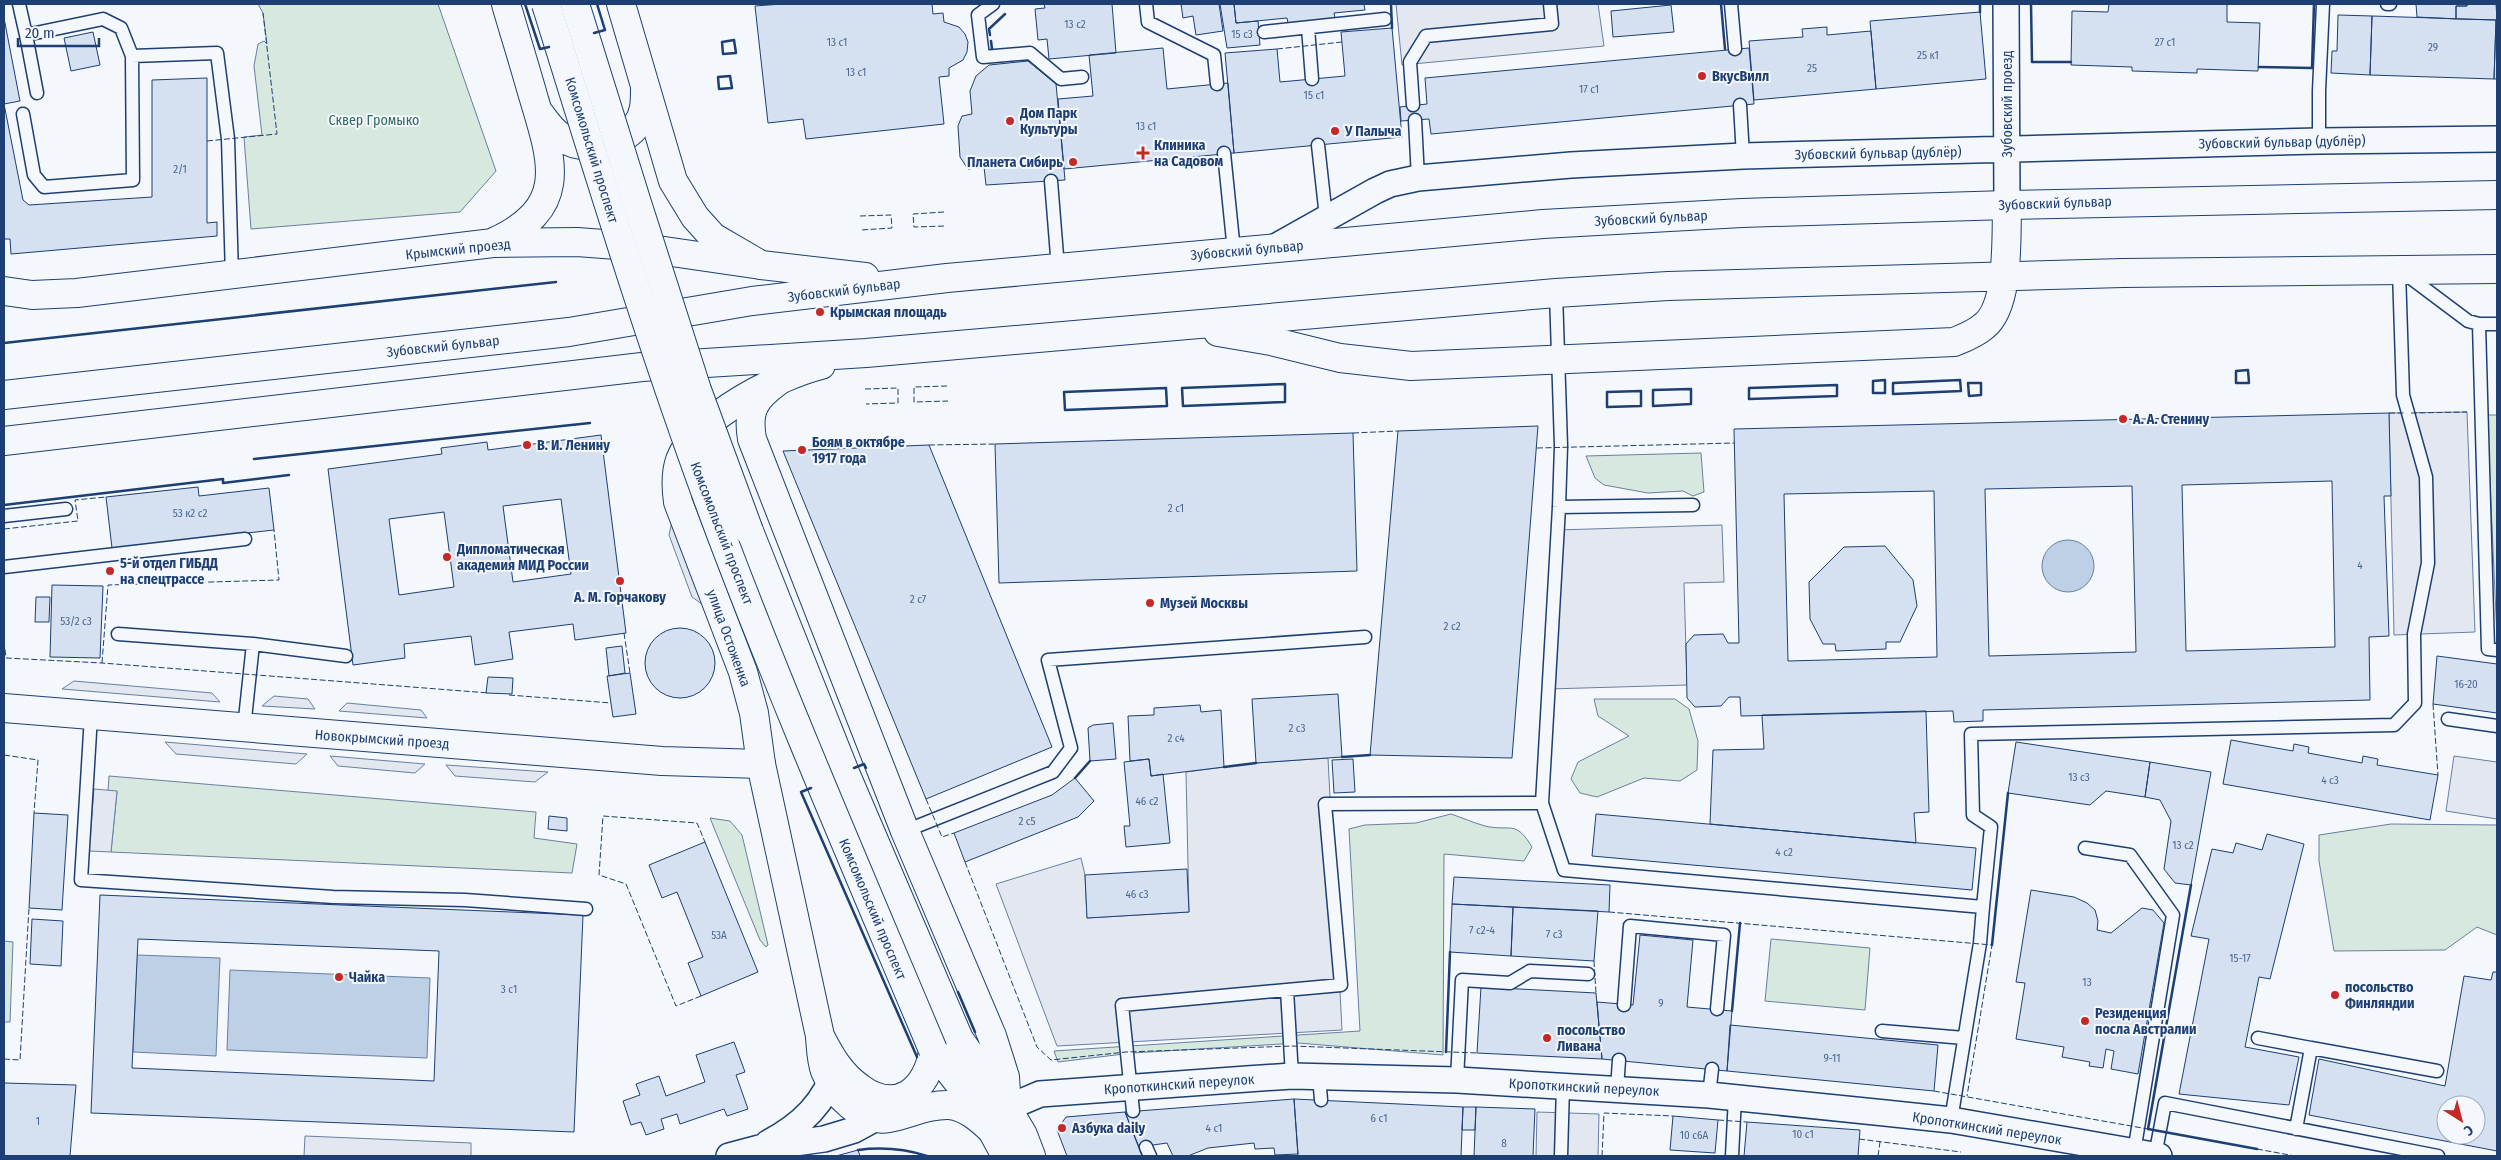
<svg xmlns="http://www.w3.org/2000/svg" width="2501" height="1160" font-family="'Fira Sans Condensed',sans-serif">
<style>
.green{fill:#d7e8df;stroke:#687fa3}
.parking{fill:#e3e8f0;stroke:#687fa3}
.water{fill:#bed0e5;stroke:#687fa3}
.building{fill:#d5e0f0;stroke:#1d3f73;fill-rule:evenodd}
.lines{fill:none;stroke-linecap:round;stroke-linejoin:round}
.service-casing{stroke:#1d3f73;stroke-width:15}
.minor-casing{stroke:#1d3f73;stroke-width:28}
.secondary-casing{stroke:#1d3f73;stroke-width:30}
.primary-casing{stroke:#1d3f73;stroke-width:30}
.service{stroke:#f4f7fb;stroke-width:12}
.minor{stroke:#f4f7fb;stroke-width:25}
.secondary{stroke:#f4f7fb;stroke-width:28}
.primary{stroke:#f4f7fb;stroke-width:28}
.secondary-bridge-casing{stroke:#1d3f73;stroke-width:30;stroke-linecap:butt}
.primary-bridge-casing{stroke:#1d3f73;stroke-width:30;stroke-linecap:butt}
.secondary-bridge{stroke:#f4f7fb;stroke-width:28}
.primary-bridge{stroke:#f4f7fb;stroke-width:28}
.fence{stroke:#1d3f73;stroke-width:1;stroke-dasharray:6 2.5;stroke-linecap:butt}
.wall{stroke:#1d3f73;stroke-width:2.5}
.poi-dot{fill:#c62828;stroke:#f4f7fb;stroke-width:2}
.labels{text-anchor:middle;stroke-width:4;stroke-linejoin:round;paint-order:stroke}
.number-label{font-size:11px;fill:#4b6792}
.poi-label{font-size:14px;font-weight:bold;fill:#1d3f73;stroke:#f4f7fb;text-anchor:start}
.street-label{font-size:14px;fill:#1d3f73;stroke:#f4f7fb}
.park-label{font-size:14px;fill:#2c6c60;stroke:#f4f7fb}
</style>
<rect width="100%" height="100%" fill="#f4f7fb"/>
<path class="green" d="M258 4H438L496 171 460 212 251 229 244 137 262 135 254 66 258 44 264 41 267 44 263 13Z
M2487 415H2497V638Z
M1701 453 1704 492 1693 496 1683 491 1648 493 1604 485 1595 478 1586 456Z
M1594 699H1675L1689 709 1698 741 1697 770 1680 781 1644 778 1597 797 1580 793 1571 779 1578 762 1629 736 1598 716Z
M109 776 536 812 534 838 577 844 572 873 111 852 117 792 108 791Z
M1451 814C1463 818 1474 823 1485 826 1511 832 1515 819 1532 847L1524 861 1444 854 1443 1055 1298 1043 1132 1053 1058 1062 1054 1051 1360 1031 1349 829 1365 825 1416 823Z
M710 818 730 821 742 835 768 945 766 947 760 940Z
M2391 824 2497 825V935L2477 927 2445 950 2334 951 2319 861V835Z
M1771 939 1870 948 1865 1010 1765 1001Z
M4 941 13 942 10 1022H4Z"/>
<path class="parking" d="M1396 4H1598L1604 46 1402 65Z
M2467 412 2475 632 2394 635 2389 413Z
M673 517 709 609 692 597 669 535Z
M1722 525 1724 582 1684 583 1687 685 1548 689 1557 530Z
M74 681 212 693 220 702 62 689Z
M274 696 308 699 315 709 262 706Z
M347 703 421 710 427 718 339 711Z
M165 742 307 754 296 764 176 754Z
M330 756 425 764 415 773 338 766Z
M2454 756 2497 762V819L2446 811Z
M1328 758 1342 1030 1057 1046 996 884 1081 858 1085 875 1087 918 1189 912 1186 772 1256 763Z
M446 765 548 772 535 782 455 776Z
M94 789 117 791 111 852 89 851Z
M1537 1112 1599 1114 1598 1156H1536Z
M305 1136 471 1143V1156H304Z"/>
<path class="water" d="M2042 566a26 26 0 1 1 52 0a26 26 0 1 1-52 0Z
M137 955 220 958 216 1056 133 1052Z
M230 970 430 978 427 1058 227 1050Z"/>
<path class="building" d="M932 4 933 14 943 13 944 22 959 27 965 34 968 42 967 52 963 60 949 68V76L939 77 944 124 806 139 803 119 768 123 755 6 782 4Z
M1044 4H1112L1116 53 1049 59 1047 39 1038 40 1035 9 1045 8Z
M1181 4H1219L1223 31 1196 35 1193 16 1183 18Z
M1220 4H1234L1236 23 1258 21 1260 45 1227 48Z
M1234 4H1364L1365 10 1334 13 1335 18 1288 23 1287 18 1236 23Z
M2109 4H2227V22L2260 23 2258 71 2197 69V73L2132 71V67L2071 65 2072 11 2108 12Z
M2416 4H2467V6H2456V19L2417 17Z
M2467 4H2496L2497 20 2456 19V6H2467Z
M1671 5 1674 32 1613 37 1611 11Z
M1980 12 1986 79 1876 89 1870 21Z
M2338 15 2372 16 2370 75 2331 73 2332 51H2337Z
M2372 16 2496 20 2494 79 2370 75Z
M4 18 20 101 4 104Z
M2496 20H2497V79H2494Z
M1827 27V35L1871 31 1876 89 1754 100 1749 41 1803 37 1802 29Z
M1392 28 1402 137 1234 153 1225 53 1277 49 1280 82 1345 76 1341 32Z
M93 32 100 65 71 71 64 38Z
M1163 48 1167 89 1228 83 1234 153 1064 169 1058 99 1093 96 1089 55Z
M1749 48 1754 104 1431 134 1429 119 1401 121 1400 107 1427 104 1425 78Z
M1028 61 1056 84 1065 180 986 185 984 167 968 169 960 157 958 126 962 116 972 114 970 91 976 76 989 65Z
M207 78V223L217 222V236L11 254 10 239H4V104L23 200 29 205 152 197V80Z
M2389 413 2391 496H2384L2389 636 2369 637 2370 700 1983 710V721L1954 722 1953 711 1741 716 1740 697H1729L1721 706 1695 707 1687 698 1686 644 1694 635 1723 634 1728 643H1739L1734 429ZM2332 481 2335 647 2186 651 2182 485ZM2132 486 2136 652 1989 656 1985 489ZM1934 491 1937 657 1788 661 1784 494Z
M1538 426 1512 758 1370 755 1398 431Z
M1353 433 1357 571 999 583 995 444Z
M601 435 626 633 575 640 573 624 509 632 513 659 475 665 471 636 404 644 405 658 353 665 328 469 442 454 441 448 487 442 488 450ZM561 499 571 574 513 582 503 506ZM444 512 454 587 399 595 389 519Z
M929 445 1052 747 926 799 783 451Z
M198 487 199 496 269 488 274 530 112 548 106 497Z
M1885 546 1913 580 1917 606 1900 642H1886V649L1836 651 1835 644H1823L1810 619 1809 582 1844 547Z
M52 585 103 586 100 658 50 657Z
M36 597H50L49 622H35Z
M645 663a35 35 0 1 1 70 0a35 35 0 1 1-70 0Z
M622 646 625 673 609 676 606 648Z
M2437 656 2497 664V713L2433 704Z
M630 673 636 714 613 717 607 676Z
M488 677 513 678 512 694 486 693Z
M1338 694 1342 757 1256 763 1252 699Z
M1200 705 1201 712 1221 710 1224 767 1151 776 1149 759 1130 761 1128 716 1154 715V708Z
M1926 711 1929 812 1914 813 1916 843 1710 824 1713 750 1764 749 1762 715Z
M1113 723 1116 759 1090 761 1088 728 1093 725Z
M2231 740 2293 751 2294 744 2309 747 2308 753 2362 763 2363 756 2378 759 2377 765 2438 775 2430 820 2223 784Z
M2016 742 2150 762 2145 797 2106 791 2090 805 2008 793Z
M1149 759 1151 776 1163 774 1170 843 1126 847 1124 826H1130L1124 762Z
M1353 759 1355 792 1334 793 1332 760Z
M2150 762 2211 772 2191 885 2175 883 2164 869 2171 821 2160 800 2145 797Z
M1075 778 1094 801 1078 817 965 862 954 833 1052 795Z
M34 813 68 815 62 910 29 908Z
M1596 814 1976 848 1972 890 1592 856Z
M549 816 567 818V831L548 829Z
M2267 834 2304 844 2270 979 2259 977 2245 1047 2299 1057 2289 1105 2179 1094 2209 939 2191 936 2212 849 2233 853 2236 843 2262 850Z
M705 842 758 972 701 996 688 963 703 957 677 892 662 898 649 865Z
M1187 869 1189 912 1087 918 1085 875Z
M1454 877 1610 885 1609 912 1452 904Z
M2031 890 2074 897 2087 903 2095 910 2098 921 2097 930 2111 933 2142 908 2153 910 2164 923 2138 1074 2111 1069 2114 1051 2106 1049 2103 1068 2089 1066 2090 1062 2062 1057 2064 1047 2016 1039 2025 983 2016 982Z
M100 895 583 915 574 1132 91 1113ZM138 939 439 951 434 1081 132 1068Z
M1452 904 1513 907 1511 956 1450 952Z
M1513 907 1598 911 1594 961 1511 956Z
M32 919 63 921 61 966 30 964Z
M1640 935 1693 940 1687 1007 1732 1011 1727 1071 1602 1059 1597 1002 1633 1005Z
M2493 972H2497V1151L2309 1115 2319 1059 2445 1086 2464 976 2491 980ZM2446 1105H2476V1135H2446Z
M1481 987 1596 993 1602 1059 1477 1053Z
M1730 1025 1938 1045 1934 1091 1727 1071Z
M734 1042 745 1072 736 1075 748 1109 727 1116 724 1109 680 1124 677 1114 661 1119 664 1129 646 1135 641 1122 631 1125 623 1101 640 1095 636 1084 659 1076 666 1096 705 1082 696 1055Z
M4 1083 76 1085 70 1156H4Z
M1294 1099 1463 1107 1461 1156H1298Z
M1294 1099 1298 1154 1275 1155 1274 1148 1255 1149 1254 1143 1208 1148 1188 1156H1173L1167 1143 1139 1147 1125 1112Z
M1463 1107H1476L1475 1130H1462Z
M1476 1107 1535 1109 1533 1156H1474Z
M1125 1112 1142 1156H1067L1057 1130 1066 1117Z
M1673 1116 1718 1120 1715 1153 1670 1150Z
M1747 1122 1860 1130 1858 1156H1744Z
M858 1150 860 1156H836Z"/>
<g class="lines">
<defs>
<path id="service" d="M19 4 26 35
M993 4 978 15 983 57 1030 53 1061 79 1082 77
M1146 4 1148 22 1214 55 1217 84
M1731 4 1735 49
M2387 4H2390
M1308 28 1312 79
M1264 32 1385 19
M132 56 217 53 228 139 232 276
M1413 105 1410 62 1426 36 1552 24 1550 4
M1740 105 1743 156
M23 114 34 175 44 187 133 180 132 56 121 28 103 19 26 35 37 93
M1415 120 1418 178
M2319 141V91L2323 4
M1318 145 1326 217
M1224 153 1234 251
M1051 181 1058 268
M2408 276 2468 321 2479 324H2497
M2479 324 2488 649 2497 650
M1559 507 1693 505
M4 516 66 509
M4 567 245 539
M118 634 253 644 346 656
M91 716 81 880 333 897 465 900 586 909
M2448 719 2497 726
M244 728 253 644
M1542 803 1564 870 1983 907 1991 827 1973 815 1971 734 2394 725 2415 703 2414 634 2428 563 2426 477 2403 395 2399 271
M905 831 1053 772 1071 748 1048 660 1365 637
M2085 848 2130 855 2173 915 2134 1152
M1287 990 1292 1076
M1624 1005 1630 926 1724 935 1717 1009
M1882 1031 1964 1038
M2258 1038 2311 1048
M1319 1076 1321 1100
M1457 1080 1462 980 1510 983 1530 971 1588 974
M1617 1089 1619 1060
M1709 1095 1712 1069
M1133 1111 1122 1005 1341 985 1325 804 1542 803 1559 507 1561 446 1556 293
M1951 1120 1980 943 1983 907
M2296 1129 2311 1048 2437 1071
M1146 1147 1150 1156
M1561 1156 1563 1086
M1732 1156 1735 1097
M2155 1156 2165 1103 2438 1156"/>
<path id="minor" d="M2006 4 2007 205
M1275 247 1375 191 1390 184 1418 178 1571 165 1743 156 2319 141 2497 139
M1007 1108 1040 1094 1247 1079 1292 1076 1457 1080 1709 1095 1885 1113 1951 1120 2159 1156
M768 1143C802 1125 825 1103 837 1065
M729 1156 759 1148 824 1139 854 1130 876 1118"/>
<path id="secondary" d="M540 114C546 122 552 131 561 137 582 152 620 146 636 126 645 115 645 102 645 89
M494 242C568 208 554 165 534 99 525 67 515 35 506 4
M4 291 32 295 77 293 493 243 577 242 630 246 761 265
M777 382C754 399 747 410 752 439L905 831 992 1036 1005 1077 1007 1108
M749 531 846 775 959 1039 1007 1108 1023 1135 1031 1156
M4 708 662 761 761 764
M820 1037C821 1048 821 1060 825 1071 834 1094 862 1123 889 1118 910 1114 928 1104 950 1105 968 1107 982 1121 995 1133
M933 1050 983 1114 1006 1156"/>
<path id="primary" d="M621 4 673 181 695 217 713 237 761 265 865 277
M1218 332 1271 341 1340 358 1411 366 1954 342C1964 338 1975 334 1984 326 2010 306 2006 235 2007 205
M821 365C778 376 697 416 680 460 675 474 676 488 678 502L743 672 754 713 761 764 820 1036C830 1056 841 1075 860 1088 897 1115 928 1090 933 1050
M4 395 569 332 752 301 947 278 1543 224 1742 213 2007 205 2497 195
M4 441 642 367 866 353 1556 293 1668 286 2123 273 2497 269"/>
</defs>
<use href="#service" class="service-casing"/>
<use href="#minor" class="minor-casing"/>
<use href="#secondary" class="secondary-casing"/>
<use href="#primary" class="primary-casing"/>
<use href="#service" class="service"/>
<use href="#minor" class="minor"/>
<use href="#secondary" class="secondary"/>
<use href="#primary" class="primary"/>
<defs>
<path id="secondary-bridge" d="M575 4 637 203 697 390 749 531"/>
<path id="primary-bridge" d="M546 4C602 184 657 365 724 542 789 713 862 881 933 1050"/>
</defs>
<use href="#secondary-bridge" class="secondary-bridge-casing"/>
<use href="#primary-bridge" class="primary-bridge-casing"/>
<use href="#secondary-bridge" class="secondary-bridge"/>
<use href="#primary-bridge" class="primary-bridge"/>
<path class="fence" d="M1277 49 1342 42
M207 141 277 134 263 13
M944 212 913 214 914 227 945 226
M860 216 891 215 892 228 861 230
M947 386 914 387V402L948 401
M865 389 898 388V403L866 404
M2389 413H2404
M2411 413 2467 412
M1353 433 1398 431
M929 445 995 444
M1537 448 1735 443
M4 529 78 521 75 500 106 497
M624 633 630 673
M4 641 6 658 102 663 489 693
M102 663 108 585 279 580 274 530
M509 695 611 703
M2433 704 2438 775
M4 755 38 760 34 813
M926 799 942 837 954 833
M965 862 1037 1047 1051 1060 1126 1052 1292 1046 1477 1053
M1609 912 1992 945 1967 1096
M1594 961 1596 993
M701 996 676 1006 626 884 599 875 603 816 697 823 705 842
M4 1059 20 1060 29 908
M1934 1091 2148 1129
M1718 1120 1747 1122
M1859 1139 1961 1152
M2257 1149 2295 1156
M1602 1156 1604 1113 1673 1116
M1878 1156 1880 1142"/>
<path class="wall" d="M525 4 540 49 549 47
M1391 4 1392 28
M1721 4 1725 49
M1980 4V12
M2031 4 2032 62H2071
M594 33 605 30 597 4
M990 35 989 29 1005 14
M734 40 736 53 723 54 722 42Z
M991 41 992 49
M2259 67 2312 68 2314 4
M730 76 732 88 719 89 718 77Z
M4 343 556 282
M2248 370 2249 383H2236V371Z
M1885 380V393H1873V381Z
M1960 380 1961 391 1893 394V383Z
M1968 383H1981V395L1969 396Z
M1285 384V402L1183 406 1182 388Z
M1837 385V396L1749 399V388Z
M1166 388 1167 406 1065 410 1064 392Z
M1691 389V404L1653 406V390Z
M1641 391V406L1607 407V392Z
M254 459 590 423
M4 505 223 479V483L289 475
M1342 757 1370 755
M1224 767 1256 763
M854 768 864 764 866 768
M1075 778 1090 761
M811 788 801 792 917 1057
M2191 885 2148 1129 2257 1149
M1992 945 2008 793
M958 992 975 1032
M1732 1011 1740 923
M1446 1052 1450 952
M858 1150C881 1147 905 1149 927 1156"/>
</g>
<g class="poi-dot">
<circle cx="1702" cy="76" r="5"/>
<circle cx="1010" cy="121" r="5"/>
<circle cx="1335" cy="131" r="5"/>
<path d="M1140.5 145.5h5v5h5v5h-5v5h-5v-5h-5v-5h5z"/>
<circle cx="1073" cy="162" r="5"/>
<circle cx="820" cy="312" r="5"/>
<circle cx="2123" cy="419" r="5"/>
<circle cx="527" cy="445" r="5"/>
<circle cx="802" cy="450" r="5"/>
<circle cx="447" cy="557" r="5"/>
<circle cx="110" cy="571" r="5"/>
<circle cx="620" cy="581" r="5"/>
<circle cx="1150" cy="603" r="5"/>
<circle cx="339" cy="977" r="5"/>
<circle cx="2335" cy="995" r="5"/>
<circle cx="2085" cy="1021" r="5"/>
<circle cx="1547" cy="1038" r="5"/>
<circle cx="1062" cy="1128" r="5"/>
</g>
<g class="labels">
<g class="number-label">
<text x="1075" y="28">13 с2</text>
<text x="1242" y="38">15 с3</text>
<text x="837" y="46">13 с1</text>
<text x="2165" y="46">27 с1</text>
<text x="2433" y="51">29</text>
<text x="1928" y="59">25 к1</text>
<text x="1812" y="72">25</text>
<text x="856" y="76">13 с1</text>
<text x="1589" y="93">17 с1</text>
<text x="1314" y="99">15 с1</text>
<text x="1146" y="130">13 с1</text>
<text x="180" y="173">2/1</text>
<text x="1176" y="512">2 с1</text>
<text x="190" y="517">53 к2 с2</text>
<text x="2360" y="569">4</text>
<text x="918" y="603">2 с7</text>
<text x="76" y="625">53/2 с3</text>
<text x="1452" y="630">2 с2</text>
<text x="2466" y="688">16-20</text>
<text x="1297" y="732">2 с3</text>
<text x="1176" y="742">2 с4</text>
<text x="2079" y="781">13 с3</text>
<text x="2330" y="784">4 с3</text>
<text x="1147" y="805">46 с2</text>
<text x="1027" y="825">2 с5</text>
<text x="2183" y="849">13 с2</text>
<text x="1784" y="856">4 с2</text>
<text x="1137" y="898">46 с3</text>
<text x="1482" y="934">7 с2-4</text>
<text x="1554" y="938">7 с3</text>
<text x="719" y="939">53А</text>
<text x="2240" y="962">15-17</text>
<text x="2087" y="986">13</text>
<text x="509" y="993">3 с1</text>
<text x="1661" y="1007">9</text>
<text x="1832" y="1062">9-11</text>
<text x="1379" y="1122">6 с1</text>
<text x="38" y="1125">1</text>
<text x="1214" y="1132">4 с1</text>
<text x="1803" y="1138">10 с1</text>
<text x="1694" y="1139">10 с6А</text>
<text x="1504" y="1147">8</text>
</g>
<g class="poi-label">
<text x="1712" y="81">ВкусВилл</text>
<text x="1020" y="118">Дом Парк<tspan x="1020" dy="16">Культуры</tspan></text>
<text x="1345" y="136">У Палыча</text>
<text x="1154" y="150">Клиника<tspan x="1154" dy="16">на Садовом</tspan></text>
<text x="1063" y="167" text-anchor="end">Планета Сибирь</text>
<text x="830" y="317">Крымская площадь</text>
<text x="2133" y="424">А. А. Стенину</text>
<text x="812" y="447">Боям в октябре<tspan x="812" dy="16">1917 года</tspan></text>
<text x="537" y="450">В. И. Ленину</text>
<text x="457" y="554">Дипломатическая<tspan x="457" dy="16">академия МИД России</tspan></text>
<text x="120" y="568">5-й отдел ГИБДД<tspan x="120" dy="16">на спецтрассе</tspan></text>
<text x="620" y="602" text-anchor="middle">А. М. Горчакову</text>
<text x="1160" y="608">Музей Москвы</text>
<text x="349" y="982">Чайка</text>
<text x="2345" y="992">посольство<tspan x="2345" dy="16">Финляндии</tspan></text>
<text x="2095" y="1018">Резиденция<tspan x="2095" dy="16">посла Австралии</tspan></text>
<text x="1557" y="1035">посольство<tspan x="1557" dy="16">Ливана</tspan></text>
<text x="1072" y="1133">Азбука daily</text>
</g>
<g class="street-label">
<text transform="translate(2007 104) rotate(-90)" y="5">Зубовский проезд</text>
<text transform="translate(2282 142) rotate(-1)" y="5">Зубовский бульвар (дублёр)</text>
<text transform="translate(592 150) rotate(73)" y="5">Комсомольский проспект</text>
<text transform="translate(1878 153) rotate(-1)" y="5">Зубовский бульвар (дублёр)</text>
<text transform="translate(2055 203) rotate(-2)" y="5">Зубовский бульвар</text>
<text transform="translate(1651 218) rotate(-3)" y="5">Зубовский бульвар</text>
<text transform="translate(458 249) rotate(-6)" y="5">Крымский проезд</text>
<text transform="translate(1247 250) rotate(-5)" y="5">Зубовский бульвар</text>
<text transform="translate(844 290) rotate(-7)" y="5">Зубовский бульвар</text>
<text transform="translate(443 346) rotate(-6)" y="5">Зубовский бульвар</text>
<text transform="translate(722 533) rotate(69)" y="5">Комсомольский проспект</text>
<text transform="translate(729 638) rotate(70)" y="5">улица Остоженка</text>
<text transform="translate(382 739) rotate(4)" y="5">Новокрымский проезд</text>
<text transform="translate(873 909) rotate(67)" y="5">Комсомольский проспект</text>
<text transform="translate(1179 1084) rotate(-4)" y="5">Кропоткинский переулок</text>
<text transform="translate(1584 1087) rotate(3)" y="5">Кропоткинский переулок</text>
<text transform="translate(1987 1128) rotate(9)" y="5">Кропоткинский переулок</text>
</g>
<g class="park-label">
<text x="374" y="125">Сквер Громыко</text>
</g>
</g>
<rect width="2501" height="1160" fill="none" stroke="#1d3f73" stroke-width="10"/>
<g transform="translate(2461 1120) rotate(144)"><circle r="24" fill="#f4f7fb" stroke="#9eadc5"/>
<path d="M0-4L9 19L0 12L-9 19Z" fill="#c62828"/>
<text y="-8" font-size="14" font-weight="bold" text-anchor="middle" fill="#1d3f73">С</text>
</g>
<path d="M18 38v8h81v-8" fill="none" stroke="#1d3f73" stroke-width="2.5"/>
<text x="25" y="38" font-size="15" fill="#1d3f73" stroke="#f4f7fb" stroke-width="4" paint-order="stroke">20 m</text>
</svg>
